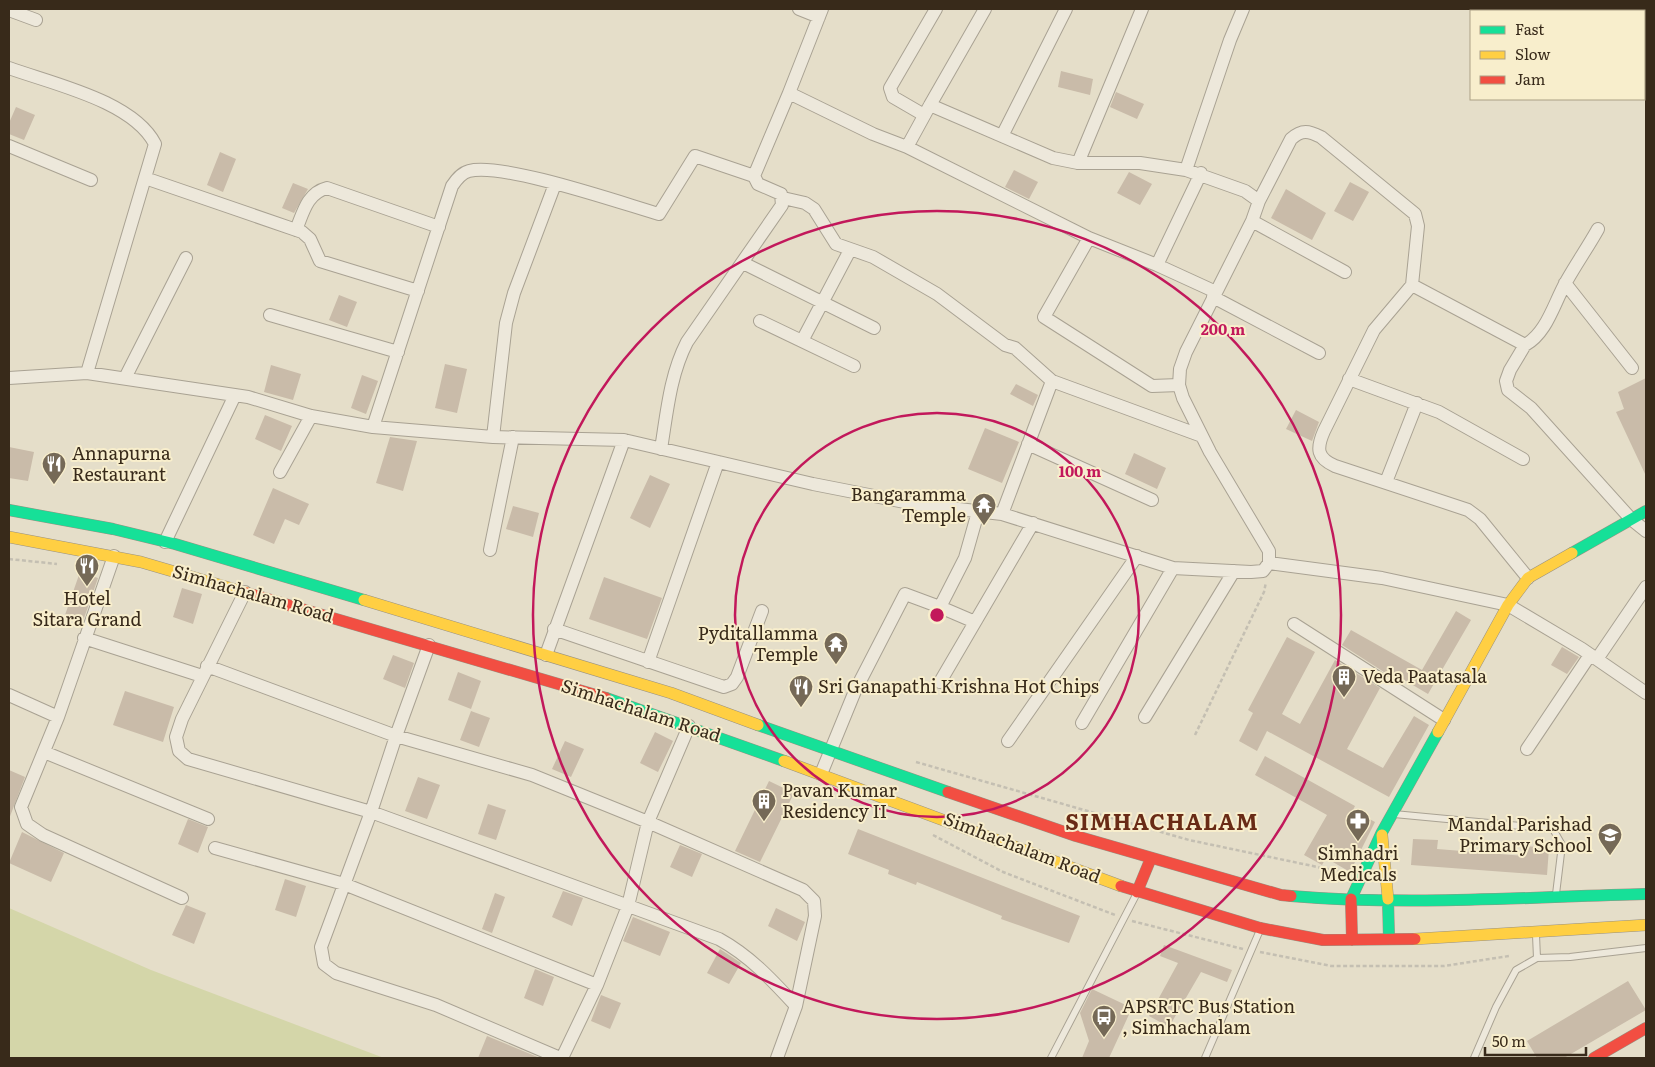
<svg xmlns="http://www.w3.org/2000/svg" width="1655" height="1067" font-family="Literata,serif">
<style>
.green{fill:#d4d6a9}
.building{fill:#c9bba9}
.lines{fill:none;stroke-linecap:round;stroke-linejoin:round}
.lane-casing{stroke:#a9a293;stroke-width:8}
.street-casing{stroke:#a9a293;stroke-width:14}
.fast-casing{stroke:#999182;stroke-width:12}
.slow-casing{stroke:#999182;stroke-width:12}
.jam-casing{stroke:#999182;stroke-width:12}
.path{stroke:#c4bfb2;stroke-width:2.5;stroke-dasharray:4 2.5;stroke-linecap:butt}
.lane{stroke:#ede8db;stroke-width:6}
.street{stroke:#ede8db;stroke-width:12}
.fast{stroke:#16e098;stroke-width:11}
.slow{stroke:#ffcf43;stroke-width:11}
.jam{stroke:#f24e42;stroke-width:11}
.ring{fill:none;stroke:#c2185b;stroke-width:2.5}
.labels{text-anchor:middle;stroke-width:4;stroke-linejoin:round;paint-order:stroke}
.poi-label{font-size:18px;fill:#382a1a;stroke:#f8eecc;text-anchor:start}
.street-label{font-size:18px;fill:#382a1a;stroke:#f8eecc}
.district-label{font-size:22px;font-weight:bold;letter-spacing:1px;fill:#692b16;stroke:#f8eecc}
.centre{fill:#c2185b;stroke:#f8eecc;stroke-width:2.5}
.ring-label{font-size:15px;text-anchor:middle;font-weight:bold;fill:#c2185b;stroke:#f8eecc;stroke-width:4;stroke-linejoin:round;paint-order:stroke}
</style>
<rect width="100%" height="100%" fill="#e5dec9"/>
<path class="green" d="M9 908 151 970 384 1058H9Z"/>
<path class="building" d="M1061 71 1093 79 1090 95 1058 87Z
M1116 92 1144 104 1137 119 1110 107Z
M16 107 35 115 24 140 9 134V123Z
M220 152 236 159 223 192 207 185Z
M1014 170 1038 182 1029 199 1005 187Z
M1129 172 1152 184 1140 205 1117 193Z
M1350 182 1369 192 1353 221 1334 211Z
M293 183 308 189 294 213 282 208Z
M1286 189 1326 213 1312 240 1271 218Z
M339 295 357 302 347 327 329 320Z
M445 364 467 369 457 413 435 408Z
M271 365 301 374 293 400 264 392Z
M362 375 378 381 366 414 351 408Z
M1646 378V476L1616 412 1624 409 1618 392Z
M1016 384 1038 395 1033 406 1010 394Z
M1296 410 1319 422 1312 441 1286 429Z
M265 415 292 426 281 451 255 439Z
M985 428 1019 442 1002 483 968 469Z
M390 437 417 441 403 491 376 483Z
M9 447 34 452 28 481 9 478Z
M1134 453 1166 468 1157 489 1125 474Z
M650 475 670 484 650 528 630 518Z
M273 488 309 504 299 525 285 519 274 544 253 535Z
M513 506 539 513 533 537 506 529Z
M80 572 98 578 83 621 65 615Z
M604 577 662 598 647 639 589 619Z
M182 588 202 594 193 624 173 617Z
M1456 611 1471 620 1428 694 1389 671 1387 674 1342 645 1351 630 1422 670Z
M1287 637 1315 652 1282 714 1300 724 1335 660 1380 688 1347 749 1383 768 1414 716 1429 725 1389 797 1267 731 1257 751 1239 741 1253 713 1248 710Z
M1562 647 1579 657 1567 674 1551 665Z
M393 655 414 663 405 688 383 679Z
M458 672 481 681 471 709 448 700Z
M125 691 174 707 163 742 113 725Z
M471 711 490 718 479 747 460 740Z
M655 732 673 741 658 772 640 763Z
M565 741 584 749 571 777 552 769Z
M1265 756 1355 806 1353 810 1375 822 1350 872 1326 858 1322 865 1304 855 1327 815 1255 775Z
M9 770 25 777 9 819Z
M418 777 440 785 427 819 405 811Z
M769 781 794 793 760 862 735 851Z
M488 804 506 810 496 840 478 834Z
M188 819 208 827 198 853 178 844Z
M858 829 1080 916 1069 943 1001 919 1002 916 917 882 916 885 888 874 889 870 848 854Z
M22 832 64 853 51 882 9 863Z
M1413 839 1438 840 1437 849 1525 856V846L1549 848 1547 875 1411 865Z
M680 845 702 854 692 877 670 867Z
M285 879 306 886 296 917 275 910Z
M563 891 583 898 572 926 552 917Z
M495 893 505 897 492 933 482 929Z
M186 905 206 913 194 944 172 935Z
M776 908 805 922 797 941 768 926Z
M633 917 670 932 660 956 623 941Z
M1164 945 1232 970 1227 982 1201 972 1169 1027 1149 1016 1178 963 1160 956Z
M720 949 741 963 729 984 707 973Z
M535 969 554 977 543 1006 524 998Z
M1628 981 1646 1010 1564 1058H1537L1527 1041Z
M1092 989 1132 1008 1109 1058H1082L1089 1041 1080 1013Z
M601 995 621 1003 610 1029 591 1021Z
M487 1036 540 1058H478Z"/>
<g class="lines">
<defs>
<path id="lane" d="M1394 814 1553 829 1562 845 1556 894
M1536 935 1537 958 1570 957 1646 948
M1051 1058 1136 895
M1205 1058 1260 930
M1474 1058 1496 1007 1516 970 1537 958"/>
<path id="street" d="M799 9 819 17
M9 10 36 20
M9 68C53 84 133 101 155 144L87 373
M789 93 822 9
M930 105 985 9
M924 115 893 97 890 88 936 9
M1002 136 1066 9
M9 146 91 180
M907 147 1089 238 1157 265 1216 292
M1078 163 1142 9
M1186 170 1230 40 1243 9
M145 178 302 232 310 239 320 261 418 291
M783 198 805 203 814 209 836 244 873 257 937 294 1005 345 1015 348 1052 381 1202 436
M1259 201 1291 139C1302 129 1309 131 1321 137L1415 214 1418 226 1412 285 1374 330 1324 431C1316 449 1317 458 1335 466L1468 510 1480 519 1528 578
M1252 221 1345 272
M296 230C303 213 307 193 327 188L439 227
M1089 238 1044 317 1152 386 1179 385
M743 263 874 328
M1157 265 1201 173
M1565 283 1632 368
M1412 285 1525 345C1547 333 1554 303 1566 282 1576 264 1588 247 1598 229
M1213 297 1319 353
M270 315 398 352
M760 321 854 366
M802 341 850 250
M1525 345 1510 370 1506 381 1508 390 1531 408 1631 519 1646 531
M9 378 87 373 248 397 311 416 373 427 493 437 624 440 813 484 915 504 1002 514 1173 568 1251 572 1263 571 1269 563V551L1210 452 1183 398 1179 385 1180 369 1186 352 1252 221 1259 201 1245 191 1186 170 1140 163H1078L1053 158 930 105 907 147 873 134 789 93 754 176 758 184 781 194 782 205 687 342C670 375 667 412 661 449
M125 378 186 258
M1349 379 1439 412 1523 459
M373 427 452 186C456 180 461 173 469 171 502 162 621 203 659 214L695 156 754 176
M493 437 506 323 514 293 555 184
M1028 444 1152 500
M280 472 311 416
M1386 482 1417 403
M1002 514 1052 381
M165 542 235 395
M490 550 513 437
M114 556 58 717 21 807 27 824 43 835 182 898
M1269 563 1382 578 1508 605 1582 649 1646 693
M245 592 182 719 176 737 179 751 188 759 371 812 321 947 324 964 336 973 436 1005 560 1058
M940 607 975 622
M1294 624 1444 720
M554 629 724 687 732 684 737 677 762 611
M84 638 202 676
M429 645 396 736 532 775 648 822 803 890 814 901 815 916 796 1006
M546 655 624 440
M1597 659 1646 587
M648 662 718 462
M207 666 396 736 371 812 719 939C750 956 772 980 796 1006L777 1058
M940 682 1033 523
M9 695 58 717
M1145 717 1234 571
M1082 723 1173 568
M1008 741 1137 556
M1527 749 1590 655
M44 752 208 819
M821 774 855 691 905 594 940 607 965 558 978 512
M215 848 344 884 597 985
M562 1058 597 985 628 906 648 822 689 726"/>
<path id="fast" d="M9 510 113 529 175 544 364 600
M1572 553 1646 511
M606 698 784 761
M758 725 948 792
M1291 896C1408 906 1528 897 1646 894
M1351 899 1381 834 1438 732
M1388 899 1389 939"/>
<path id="slow" d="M9 537 141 562 247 593
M364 600 671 693 758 725
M1438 732 1508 605 1528 578 1572 553
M784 761 1121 886
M1382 835 1388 899
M1415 939 1646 925"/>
<path id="jam" d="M247 593 606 698
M948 792 1076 836 1281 895 1291 896
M1121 886 1260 928 1323 940 1415 939
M1137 892 1151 858
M1351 899 1352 940
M1594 1058 1646 1028"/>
</defs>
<use href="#lane" class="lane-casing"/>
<use href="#street" class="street-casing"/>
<use href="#fast" class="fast-casing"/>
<use href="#slow" class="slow-casing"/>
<use href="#jam" class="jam-casing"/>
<path class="path" d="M9 559 57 564
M1195 735 1264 592 1266 582
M916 762 1189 840 1346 873
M933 835 1003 872 1115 915
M1132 921 1243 949
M1260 952 1331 966H1444L1509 956"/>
<use href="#lane" class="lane"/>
<use href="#street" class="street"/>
<use href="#fast" class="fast"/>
<use href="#slow" class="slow"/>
<use href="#jam" class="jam"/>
</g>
<g class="ring">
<circle cx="937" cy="615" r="202"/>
<circle cx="937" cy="615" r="404"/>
</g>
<defs>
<symbol id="restaurant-pin" viewBox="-11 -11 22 30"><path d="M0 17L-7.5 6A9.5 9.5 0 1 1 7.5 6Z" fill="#756957" stroke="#f8eecc"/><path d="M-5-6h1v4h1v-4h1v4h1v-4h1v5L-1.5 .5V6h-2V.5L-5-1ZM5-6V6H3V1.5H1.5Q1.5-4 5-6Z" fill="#fff"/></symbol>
<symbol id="temple-pin" viewBox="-11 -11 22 30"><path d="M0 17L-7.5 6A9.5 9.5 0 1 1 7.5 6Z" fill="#756957" stroke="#f8eecc"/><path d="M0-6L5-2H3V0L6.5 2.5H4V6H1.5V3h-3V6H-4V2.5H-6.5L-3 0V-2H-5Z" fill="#fff"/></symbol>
<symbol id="building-pin" viewBox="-11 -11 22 30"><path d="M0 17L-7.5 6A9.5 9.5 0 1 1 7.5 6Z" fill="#756957" stroke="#f8eecc"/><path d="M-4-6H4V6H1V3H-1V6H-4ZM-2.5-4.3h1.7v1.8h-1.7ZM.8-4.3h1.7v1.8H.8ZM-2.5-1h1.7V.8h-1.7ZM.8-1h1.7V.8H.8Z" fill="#fff"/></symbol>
<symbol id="pharmacy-pin" viewBox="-11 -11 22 30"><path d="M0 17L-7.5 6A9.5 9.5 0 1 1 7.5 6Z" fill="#756957" stroke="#f8eecc"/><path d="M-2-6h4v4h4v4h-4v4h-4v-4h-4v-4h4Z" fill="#fff"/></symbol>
<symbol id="school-pin" viewBox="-11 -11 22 30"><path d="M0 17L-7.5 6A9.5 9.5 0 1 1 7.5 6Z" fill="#756957" stroke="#f8eecc"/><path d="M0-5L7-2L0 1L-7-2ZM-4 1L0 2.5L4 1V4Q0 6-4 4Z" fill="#fff"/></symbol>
<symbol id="bus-pin" viewBox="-11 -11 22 30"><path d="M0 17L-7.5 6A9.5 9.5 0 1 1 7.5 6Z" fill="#756957" stroke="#f8eecc"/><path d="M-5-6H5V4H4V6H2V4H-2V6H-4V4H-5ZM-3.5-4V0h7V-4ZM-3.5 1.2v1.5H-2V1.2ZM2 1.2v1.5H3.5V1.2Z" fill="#fff"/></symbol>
</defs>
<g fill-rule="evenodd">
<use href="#restaurant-pin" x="40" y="450" width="28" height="38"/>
<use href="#temple-pin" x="970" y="491" width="28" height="38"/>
<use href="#restaurant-pin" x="73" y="552" width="28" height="38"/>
<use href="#temple-pin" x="822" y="630" width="28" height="38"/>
<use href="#building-pin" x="1330" y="663" width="28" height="38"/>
<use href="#restaurant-pin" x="787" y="673" width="28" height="38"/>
<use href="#building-pin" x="750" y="787" width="28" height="38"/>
<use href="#pharmacy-pin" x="1344" y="807" width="28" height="38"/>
<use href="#school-pin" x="1596" y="821" width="28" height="38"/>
<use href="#bus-pin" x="1090" y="1003" width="28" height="38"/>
</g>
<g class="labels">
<g class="poi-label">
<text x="72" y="460">Annapurna<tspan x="72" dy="21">Restaurant</tspan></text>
<text x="966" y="501" text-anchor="end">Bangaramma<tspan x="966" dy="21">Temple</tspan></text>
<text x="87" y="605" text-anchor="middle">Hotel<tspan x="87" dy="21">Sitara Grand</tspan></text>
<text x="818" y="640" text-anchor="end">Pyditallamma<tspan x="818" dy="21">Temple</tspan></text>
<text x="1362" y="683">Veda Paatasala</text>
<text x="818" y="693">Sri Ganapathi Krishna Hot Chips</text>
<text x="782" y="797">Pavan Kumar<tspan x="782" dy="21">Residency II</tspan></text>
<text x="1592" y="831" text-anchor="end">Mandal Parishad<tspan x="1592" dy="21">Primary School</tspan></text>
<text x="1358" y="860" text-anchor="middle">Simhadri<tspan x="1358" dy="21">Medicals</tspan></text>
<text x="1122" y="1013">APSRTC Bus Station<tspan x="1122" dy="21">, Simhachalam</tspan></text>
</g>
<g class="street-label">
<text transform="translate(253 594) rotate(16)" y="6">Simhachalam Road</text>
<text transform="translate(641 711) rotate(18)" y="6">Simhachalam Road</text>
<text transform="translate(1022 848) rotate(21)" y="6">Simhachalam Road</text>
</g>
<g class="district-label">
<text x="1162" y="830">SIMHACHALAM</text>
</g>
</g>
<circle cx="937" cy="615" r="8" class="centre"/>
<g class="ring-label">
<text x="1223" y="335">200 m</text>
<text x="1080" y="477">100 m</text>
</g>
<rect width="1655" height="1067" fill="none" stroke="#382a1a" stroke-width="20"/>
<rect x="1470" y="10" width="175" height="90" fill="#f8eecc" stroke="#aba085"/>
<rect x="1480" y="26" width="25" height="8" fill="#16e098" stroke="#aba085"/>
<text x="1515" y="35" font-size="15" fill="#382a1a">Fast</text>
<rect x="1480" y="51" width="25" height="8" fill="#ffcf43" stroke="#aba085"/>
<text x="1515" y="60" font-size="15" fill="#382a1a">Slow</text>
<rect x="1480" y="76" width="25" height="8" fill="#f24e42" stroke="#aba085"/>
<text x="1515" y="85" font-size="15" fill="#382a1a">Jam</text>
<path d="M1485 1047v8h101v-8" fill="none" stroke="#382a1a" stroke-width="2.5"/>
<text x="1492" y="1047" font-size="15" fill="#382a1a" stroke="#f8eecc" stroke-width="4" paint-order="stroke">50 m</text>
</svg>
